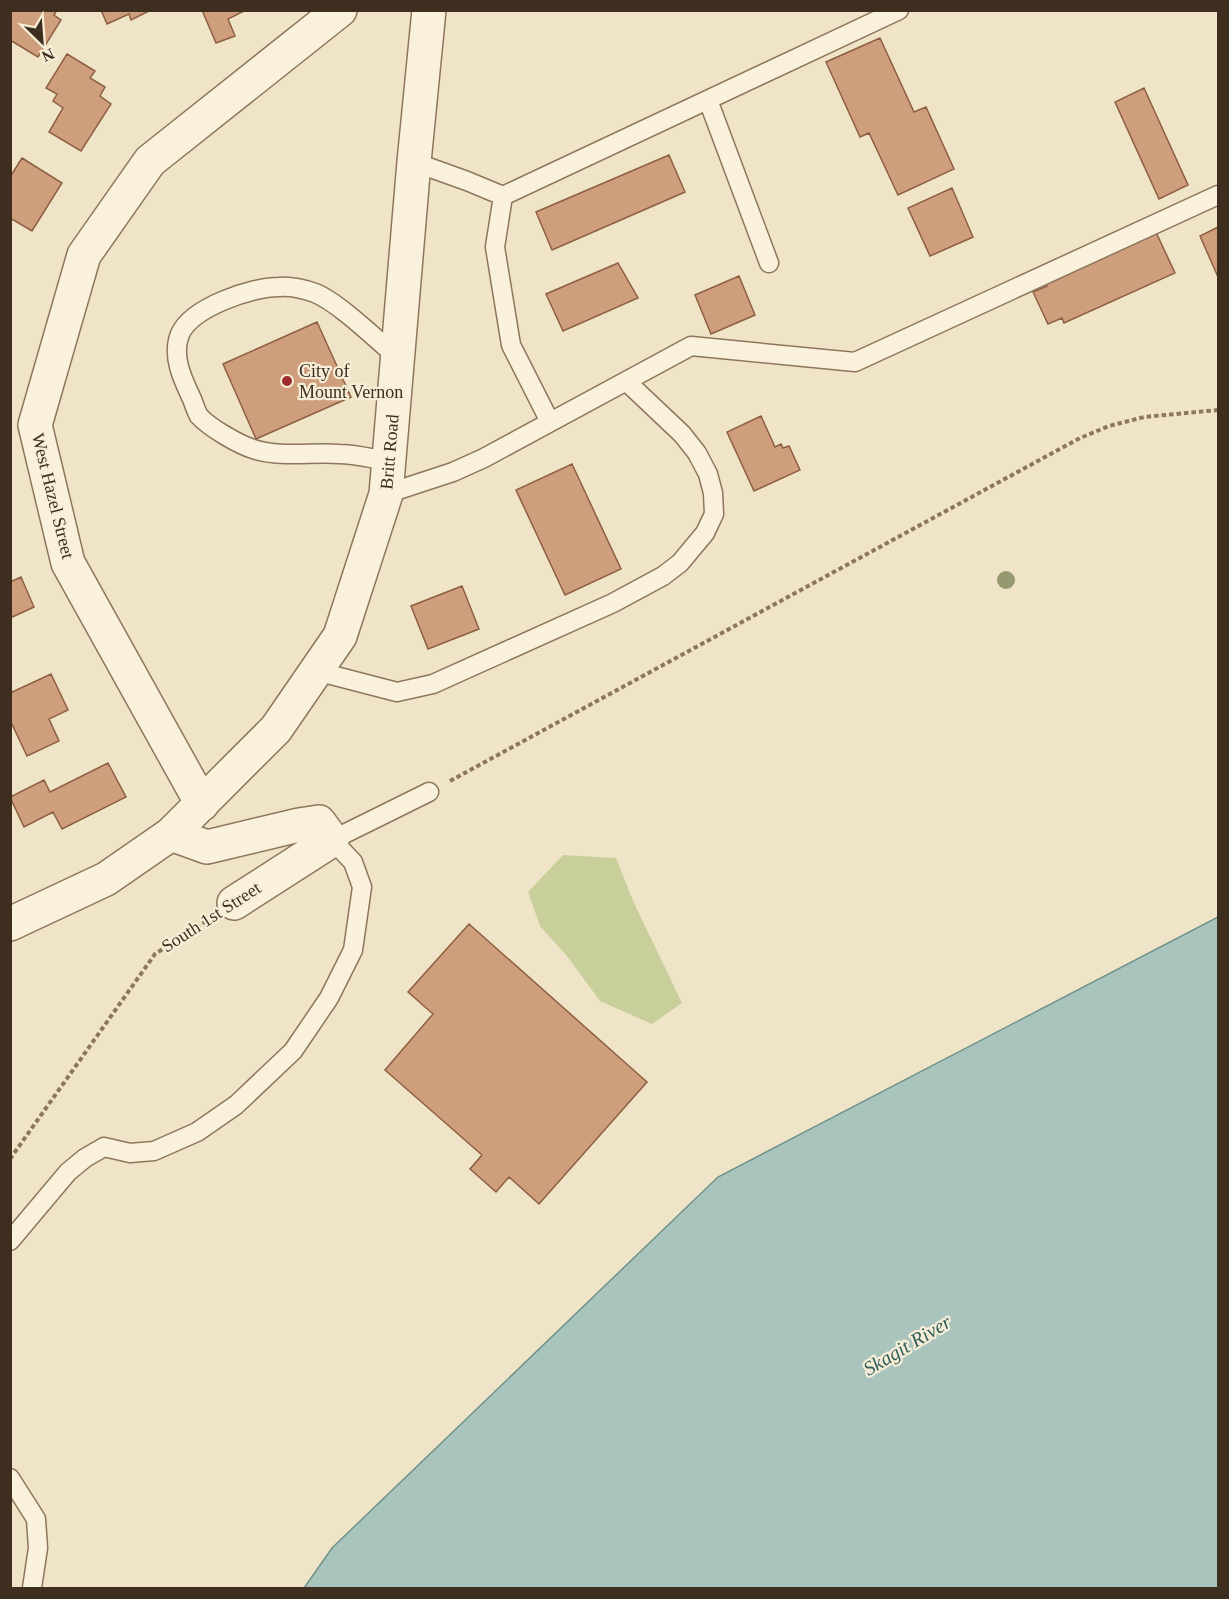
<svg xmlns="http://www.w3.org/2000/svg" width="1229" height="1599" font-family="Georgia,serif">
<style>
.green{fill:#c9cf9b}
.water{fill:#a9c4bc;stroke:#6f938a;stroke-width:1.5}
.building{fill:#cf9f7d;stroke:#8d5f41;stroke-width:1.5}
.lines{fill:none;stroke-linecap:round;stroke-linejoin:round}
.service-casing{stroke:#8d765c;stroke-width:21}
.minor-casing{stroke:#8d765c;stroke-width:36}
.tertiary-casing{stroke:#8d765c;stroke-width:36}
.path{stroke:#8d765c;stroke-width:4;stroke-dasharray:4.5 3;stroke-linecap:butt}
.service{stroke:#faf1dc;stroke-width:18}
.minor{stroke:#faf1dc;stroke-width:33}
.tertiary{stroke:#faf1dc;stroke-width:33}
.tree{fill:#96986f}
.poi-dot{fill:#9e2a2b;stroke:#f7eed8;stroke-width:2}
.labels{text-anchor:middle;stroke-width:4.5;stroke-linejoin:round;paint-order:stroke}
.poi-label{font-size:18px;fill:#3d2e20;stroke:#f7eed8;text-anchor:start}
.street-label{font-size:18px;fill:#3d2e20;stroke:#f7eed8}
.water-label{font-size:20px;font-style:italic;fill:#2f5d5a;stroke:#f7eed8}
</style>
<rect width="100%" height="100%" fill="#f0e4c8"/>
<path class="green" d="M563 855 616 858 634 903 682 1003 652 1024 600 1001 567 956 540 926 528 892Z"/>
<path class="water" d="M1218 917V1588H304L332 1548 718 1177Z"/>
<path class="building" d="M10 10H57L54 15 61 20 38 57 10 40Z
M101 10H151L131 20 129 14 107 24Z
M202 10H246L228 19 235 36 216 43Z
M880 38 914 112 926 107 954 169 898 195 869 133 860 137 826 62Z
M67 54 95 71 90 78 105 87 100 96 111 104 81 151 49 132 63 108 53 101 57 94 46 88Z
M1144 88 1188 185 1159 199 1115 102Z
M669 155 685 192 552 250 536 212Z
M22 158 62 183 32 231 10 218V177Z
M952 188 973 237 930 256 908 208Z
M1218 227V277L1200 236Z
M1154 228 1175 273 1064 323 1062 318 1048 324 1033 292 1047 286 1044 279Z
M618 263 638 298 563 331 546 294Z
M739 276 755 315 711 334 695 295Z
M317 322 351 397 256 439 223 364Z
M761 416 775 447 781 444 783 448 789 446 800 470 754 491 727 432Z
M572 464 621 569 565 595 516 490Z
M21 577 34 607 10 618V582Z
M462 586 479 629 428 649 411 606Z
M51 674 68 710 49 719 59 741 27 756 10 720V693Z
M108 763 126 797 62 829 53 812 24 827 10 797 44 780 50 792Z
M469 924 647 1082 539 1204 509 1177 496 1192 470 1169 482 1155 385 1070 433 1014 408 992Z"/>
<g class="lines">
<defs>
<path id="service" d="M708 100 769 263
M414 162 467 181 503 196
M550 422 511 345 495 247 503 196 899 10
M389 461C373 459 356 454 339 454 312 452 280 458 253 449 238 444 210 428 199 416 196 411 194 404 192 399 183 380 171 356 180 334 192 307 252 287 279 287 291 286 304 289 315 293 338 302 377 340 397 357
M386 494 453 472 484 458 691 346 855 362 1218 195
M316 671 397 692 433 684 613 603 663 576 680 563 705 533 714 514 713 493 708 474 697 453 682 434 627 382
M10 1241 68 1172 85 1158 104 1147 130 1153 154 1151 197 1132 236 1105 293 1051 329 998 353 950 362 887 353 862 332 840 429 792
M10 1478 36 1519 38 1548 32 1588"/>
<path id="minor" d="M202 804 68 563 35 425 84 255 150 161 340 10
M171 834 207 847 299 825 319 822 332 840 234 903"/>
<g id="tertiary">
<path id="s1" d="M10 924 106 879 171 834 276 729 340 636 386 494 414 162 429 10"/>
</g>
</defs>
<use href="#service" class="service-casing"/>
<use href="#minor" class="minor-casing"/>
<use href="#tertiary" class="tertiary-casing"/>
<path class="path" d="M450 781 1080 438 1109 426 1144 417 1218 410
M10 1159 155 954 208 920"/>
<use href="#service" class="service"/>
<use href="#minor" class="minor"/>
<use href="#tertiary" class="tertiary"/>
</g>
<circle class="tree" cx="1006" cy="580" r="9"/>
<circle class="poi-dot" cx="287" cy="381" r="6"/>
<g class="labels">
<g class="poi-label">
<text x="299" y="377">City of<tspan x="299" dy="21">Mount Vernon</tspan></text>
</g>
<g class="street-label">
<text dy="6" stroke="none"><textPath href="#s1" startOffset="638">Britt Road</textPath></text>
<text transform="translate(53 496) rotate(76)" y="6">West Hazel Street</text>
<text transform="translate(211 917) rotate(-33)" y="6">South 1st Street</text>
</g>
<g class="water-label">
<text transform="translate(907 1345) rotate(-31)" y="7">Skagit River</text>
</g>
</g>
<rect width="1229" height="1599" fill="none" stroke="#3d2e20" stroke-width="24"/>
<g transform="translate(42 42) rotate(155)" stroke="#f7eed8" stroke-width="4.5" paint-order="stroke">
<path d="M0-4.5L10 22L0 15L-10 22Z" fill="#3d2e20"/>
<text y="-9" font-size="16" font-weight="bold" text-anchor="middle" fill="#3d2e20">N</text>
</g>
</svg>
